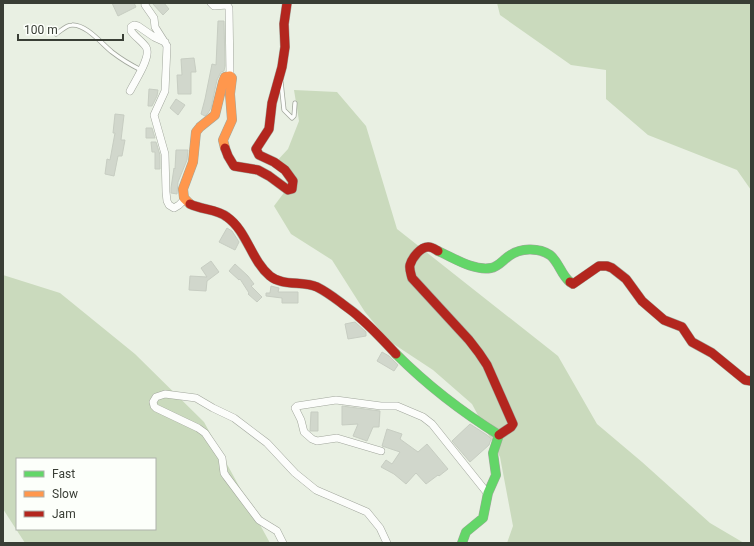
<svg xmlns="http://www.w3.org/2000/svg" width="754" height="546" font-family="Roboto,sans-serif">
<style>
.green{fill:#cadabd;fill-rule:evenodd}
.building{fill:#d1d7cc;stroke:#c7cdc2}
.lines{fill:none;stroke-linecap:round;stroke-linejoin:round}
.lane-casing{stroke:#a1a69c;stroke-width:5}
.street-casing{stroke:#a1a69c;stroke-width:8}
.fast-casing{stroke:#a1a69c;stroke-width:10}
.slow-casing{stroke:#a1a69c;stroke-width:10}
.jam-casing{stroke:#a1a69c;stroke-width:10}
.lane{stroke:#fcfdfb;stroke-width:3.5}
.street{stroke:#fcfdfb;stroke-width:7}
.fast{stroke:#63d668;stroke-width:9}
.slow{stroke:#ff974d;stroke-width:9}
.jam{stroke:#b3261e;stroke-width:9}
</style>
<rect width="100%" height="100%" fill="#e9f0e3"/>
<path class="green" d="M497 3H751V190L737 170 648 135 606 99V70L571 65 500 15Z
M294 90 337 92 366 126 397 229 558 356 597 424 642 462 710 523 744 543H507L513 526 500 457 472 404 433 370 389 341 365 312 332 260 291 234 274 206 289 186 276 162 288 149 299 121Z
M3 275 60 293 135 354 204 422 270 543H25L3 509ZM17 459H155V529H17Z"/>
<path class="building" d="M112 3H134L136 7 118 16Z
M152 3H164L169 9 163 15Z
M218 21H224L225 66 224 71 221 72 217 80 211 108 208 113 205 116 201 114 205 99 212 64 216 65Z
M194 58 196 72H191V94H178L177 75H182L181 59Z
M149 89 158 90 157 96 152 106H148Z
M176 99 185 105 178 115 170 108Z
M115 114 124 115 121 140H125L122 156H118L114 176 105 174 107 159 110 160 115 133H113Z
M146 128H152L155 138H146Z
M151 142H156L160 155V169H155V152H152Z
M176 150H188L187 160 178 182 177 194 171 193V188L174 168 175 169Z
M227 228 232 231 239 242 235 250 219 242Z
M211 261 219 272 207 281 206 291 189 290 190 276 207 277 201 268Z
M235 264 248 276 254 284 251 286 262 297 257 302 248 294 249 293 240 279 239 280 229 271Z
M271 286 279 288 278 292H298V303H282V298L266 296V293H270Z
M355 322 366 332V336L348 339 345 324Z
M382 352 389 356 398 365 394 371 377 361Z
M342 406 380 411 379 427H373L367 441 353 436 358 424 342 425Z
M311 412H318V431H310Z
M470 424 487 435 491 439 489 445 470 462 452 441Z
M387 429 402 434 400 439 418 452 427 444 448 469 439 476 438 475 426 484 416 473 406 484 394 474 381 467 386 460 392 464 400 452 382 446Z"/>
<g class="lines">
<defs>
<path id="lane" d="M56 34C61 31 66 25 72 25 86 24 102 44 112 52 121 59 131 65 141 70
M281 82 284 110 292 118 294 116 295 103"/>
<path id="street" d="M211 3 214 6 227 5 229 8 230 76
M145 5 154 18 155 27 167 46 165 91 154 115 165 154 166 192 167 201 169 205 174 208 179 205 185 199
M130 91C135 81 152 56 146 47 142 41 135 37 131 31V27L134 25 138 26 154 37 165 42
M381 451 337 438 317 441 312 439 304 432 301 420 295 408 297 406 336 400 381 406H397L423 417 432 424 488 494
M283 543 277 531 259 520 226 476 224 473 222 458 205 433 198 428 156 408 154 406 153 402 156 397 165 394 196 398 213 408 234 418 267 443 295 473 316 490 367 512 380 528 387 543"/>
<path id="fast" d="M438 251C454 258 473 271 491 268 498 267 503 260 509 256 520 248 538 247 550 255 559 262 561 275 570 282
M396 354C427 385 462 412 499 435L493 453 496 475 488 493 483 518 466 532 462 543"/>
<path id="slow" d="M190 204 184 198 183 189 193 162 196 132 200 127 215 115 223 82 225 77 230 76 232 78 230 94 232 120 223 140 225 148"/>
<path id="jam" d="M225 148 228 156 234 166 258 170 269 176 288 190 292 189 293 181 285 170 274 162 259 155 256 149 269 129 272 103 282 67 285 47 284 24 287 3
M190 204C202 210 217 209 227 217 247 231 251 260 270 276 282 286 303 281 317 287 325 291 332 296 340 302 346 307 353 311 359 317 372 328 384 341 396 354
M438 251C436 250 432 247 429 247 421 246 412 258 410 265 409 269 411 274 412 278L469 340 479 353 487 365 513 424 511 427 499 435
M570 282 573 284 599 266H607L612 268 626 279 642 301 664 320 682 327 692 342 712 353 745 380 751 381"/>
</defs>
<use href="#lane" class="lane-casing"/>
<use href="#street" class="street-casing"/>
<use href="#fast" class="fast-casing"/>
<use href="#slow" class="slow-casing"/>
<use href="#jam" class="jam-casing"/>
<use href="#lane" class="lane"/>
<use href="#street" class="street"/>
<use href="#fast" class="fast"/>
<use href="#slow" class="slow"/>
<use href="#jam" class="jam"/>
</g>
<rect width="754" height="546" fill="none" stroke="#393e35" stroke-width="8"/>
<rect x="16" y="458" width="140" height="72" fill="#fcfffa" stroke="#aeb2ab"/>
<rect x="24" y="471" width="20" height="6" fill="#63d668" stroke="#aeb2ab"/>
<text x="52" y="478" font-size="12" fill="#393e35">Fast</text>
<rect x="24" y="491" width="20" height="6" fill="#ff974d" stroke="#aeb2ab"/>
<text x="52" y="498" font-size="12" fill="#393e35">Slow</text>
<rect x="24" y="511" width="20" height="6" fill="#b3261e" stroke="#aeb2ab"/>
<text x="52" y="518" font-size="12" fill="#393e35">Jam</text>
<path d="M18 34v6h105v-6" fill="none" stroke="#393e35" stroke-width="2"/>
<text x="24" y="34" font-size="12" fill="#393e35" stroke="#fcfffa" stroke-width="3" paint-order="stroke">100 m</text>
</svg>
